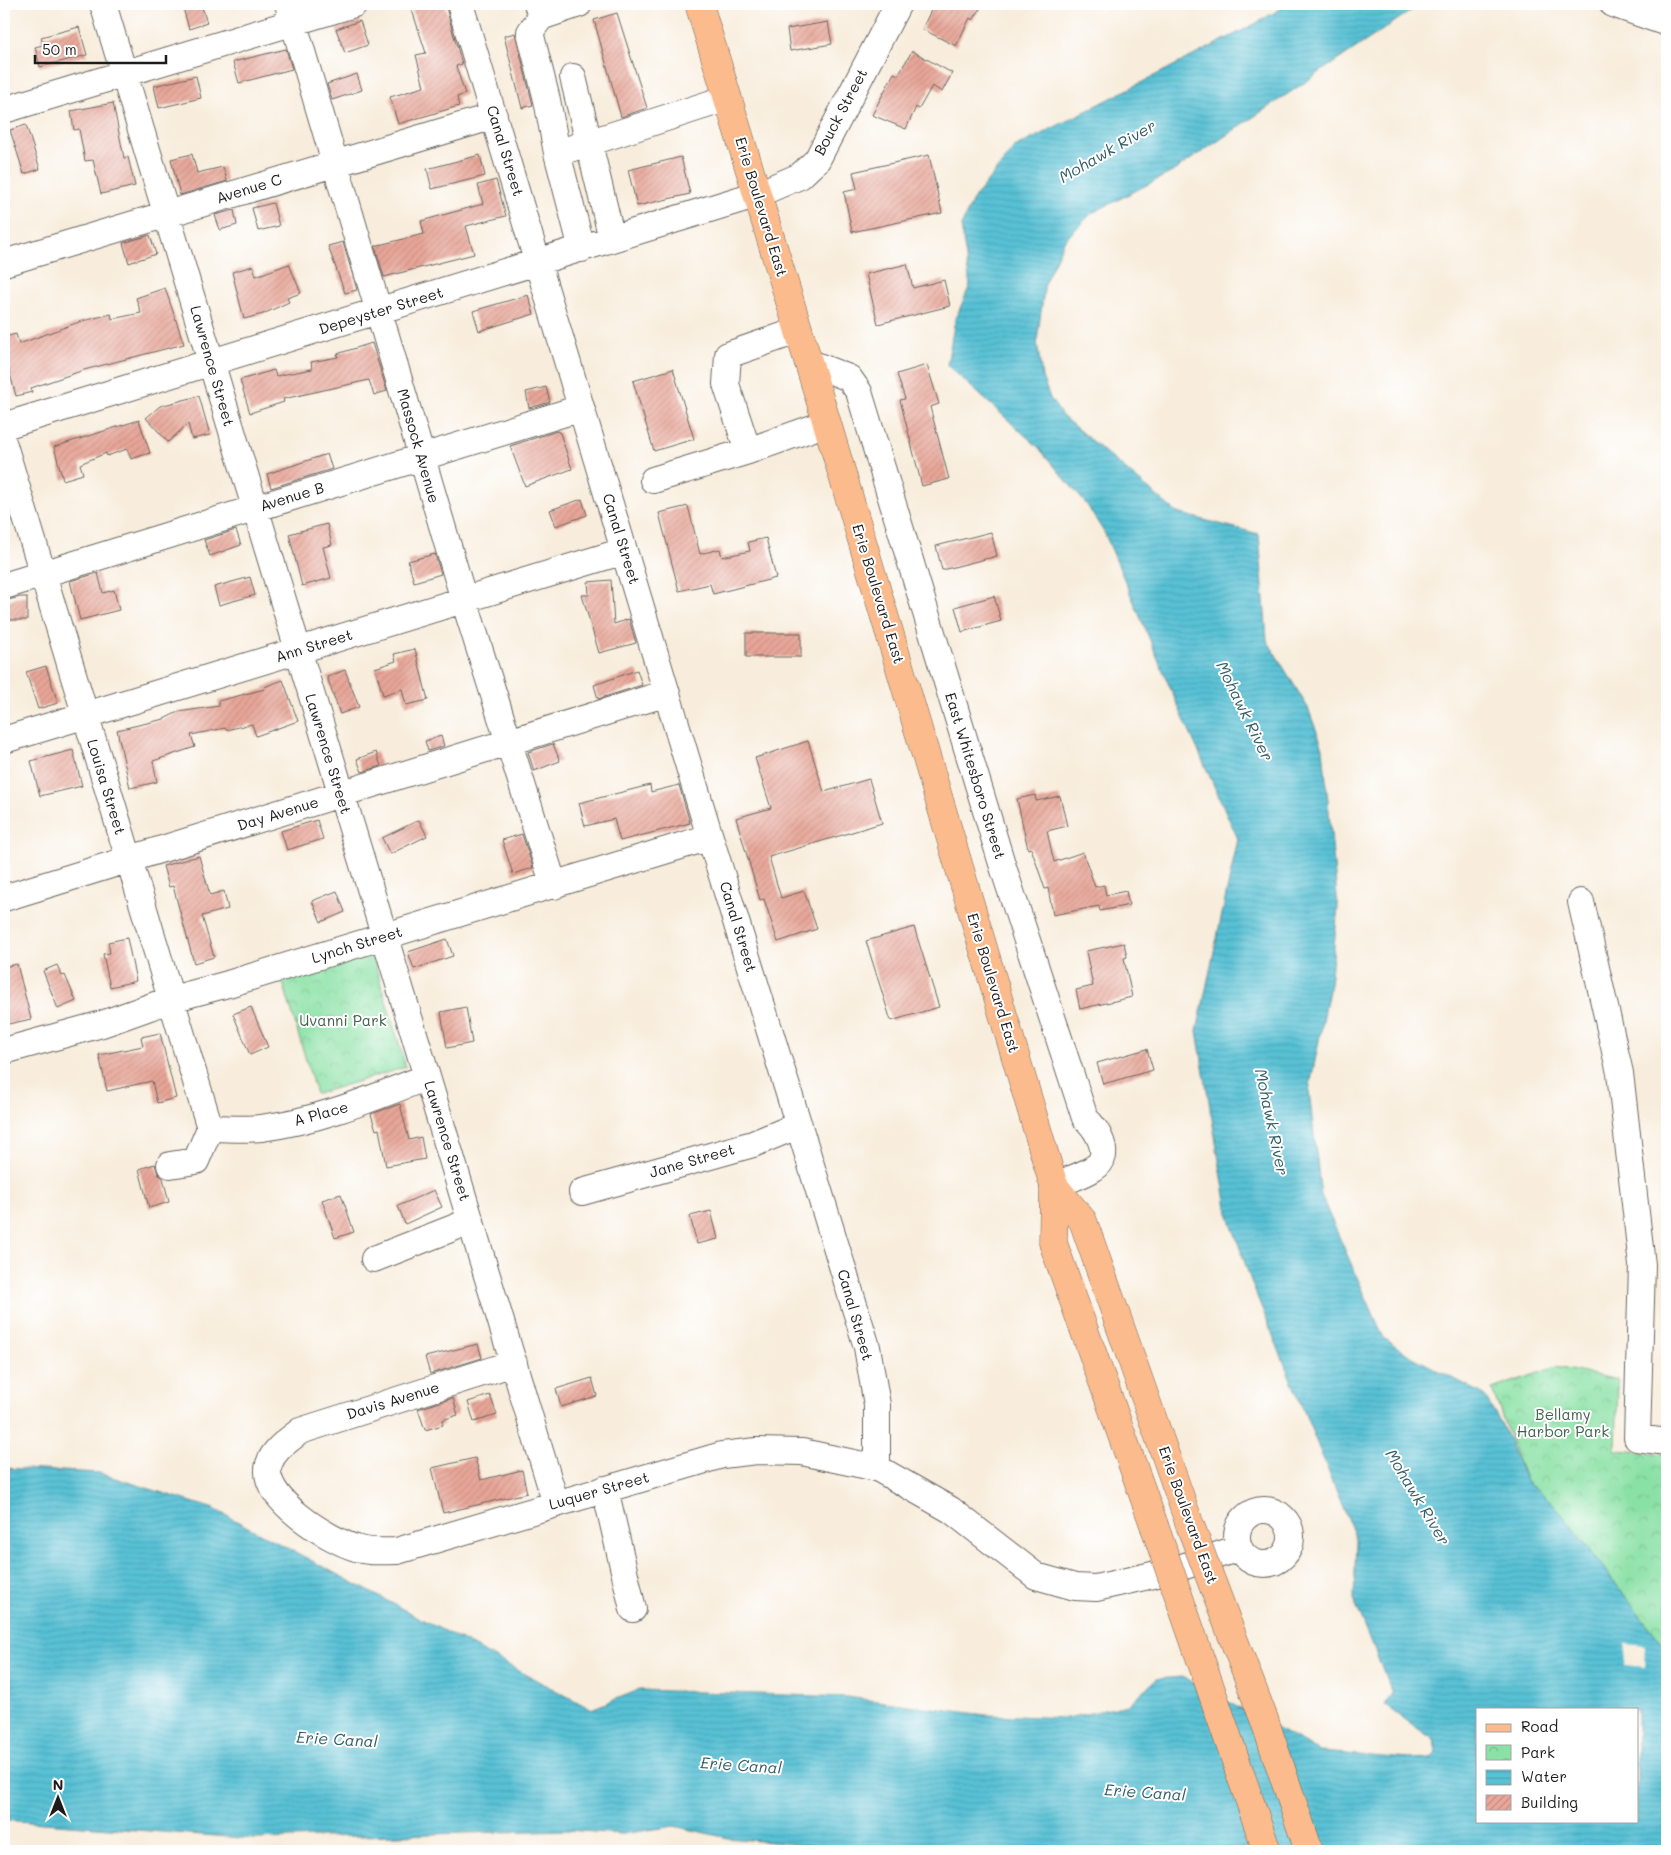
<svg xmlns="http://www.w3.org/2000/svg" width="1671" height="1855" font-family="Mali,sans-serif">
<style>
.park{fill:url(#park-crowns);stroke:#537e60}
.water{fill:url(#water-rules);stroke:#3a6e78;fill-rule:evenodd}
.pier{fill:#f8eddc}
.building{fill:url(#building-hatch)}
.lines{fill:none;stroke-linecap:round;stroke-linejoin:round}
.minor-casing{stroke:#69655f;stroke-width:28}
.major-casing{stroke:#69655f;stroke-width:29}
.highway-casing{stroke:#69655f;stroke-width:29}
.minor{stroke:#fff;stroke-width:26}
.major{stroke:#fbbb8c;stroke-width:28}
.highway{stroke:#fbbb8c;stroke-width:28}
.rail{stroke:#1c1c1c;stroke-width:4;stroke-dasharray:8 4;stroke-linecap:butt}
.highway-bridge-casing{stroke:#69655f;stroke-width:29;stroke-linecap:butt}
.highway-bridge{stroke:#fbbb8c;stroke-width:28}
.labels{text-anchor:middle;stroke-width:4;stroke-linejoin:round;paint-order:stroke}
.street-label{font-size:15px;fill:#1c1c1c;stroke:#fff}
.park-label{font-size:15px;fill:#42614c;stroke:#fff}
.water-label{font-size:16px;font-style:italic;fill:#345e66;stroke:#fff}
</style>
<defs>
<pattern id="park-crowns" width="20" height="18" patternUnits="userSpaceOnUse" patternTransform="scale(1.25)"><rect width="20" height="18" fill="#8ae1a5"/><path d="M2 6a3 3 0 1 1 6 0M12 15a3 3 0 1 1 6 0" fill="none" stroke="#76c08d"/></pattern>
<pattern id="water-rules" width="6" height="5" patternUnits="userSpaceOnUse" patternTransform="scale(1.25)"><rect width="6" height="5" fill="#58c1d5"/><path d="M0 2.5h6" fill="none" stroke="#4ca5b6"/></pattern>
<pattern id="building-hatch" width="6" height="6" patternUnits="userSpaceOnUse" patternTransform="scale(1.25)"><rect width="6" height="6" fill="#e8a698"/><path d="M-1 1l2-2M0 6l6-6M5 7l2-2" fill="none" stroke="#c68e82"/></pattern>
</defs>
<rect width="100%" height="100%" fill="#fff"/>
<filter id="ink" filterUnits="userSpaceOnUse"><feTurbulence type="fractalNoise" baseFrequency=".02" numOctaves="2"/><feDisplacementMap in="SourceGraphic" scale="10" xChannelSelector="R" yChannelSelector="G"/><feConvolveMatrix kernelMatrix="1 2 1 2 8 2 1 2 1" color-interpolation-filters="sRGB"/></filter>
<filter id="wash" filterUnits="userSpaceOnUse"><feTurbulence type="fractalNoise" baseFrequency=".0096" numOctaves="4" result="noise"/><feDisplacementMap in="SourceGraphic" scale="20" xChannelSelector="R" yChannelSelector="G"/><feGaussianBlur stdDeviation="1.12" result="paint"/><feColorMatrix in="noise" values="0 0 0 0 0 0 0 0 0 0 0 0 0 0 0 0 0 1.4 0 .05"/><feComposite in="paint" operator="in"/></filter>
<g filter="url(#wash)">
<rect width="100%" height="100%" fill="#f8eddc"/>
<path class="park" d="M368 941 406 1067 316 1094 279 969Z
M1556 1367 1618 1380 1616 1450 1667 1454V1650L1553 1503 1526 1482 1492 1389Z"/>
<path class="water" d="M1289 4H1421L1172 172 1092 213 1064 241 1045 282 1037 341 1042 377 1050 398 1062 416 1177 513 1259 534 1267 640 1308 708 1323 748 1338 908 1330 985 1309 1091 1321 1196 1384 1338 1409 1355 1483 1394 1501 1423 1526 1482 1553 1503 1667 1650V1851H1282L1242 1848 1240 1851H865L728 1838 674 1826 622 1834 568 1830 255 1839 4 1820V1468L99 1473 214 1509 591 1709 639 1690 846 1697 986 1715 1067 1718 1128 1705 1157 1679 1182 1677 1320 1752 1409 1759 1431 1758 1436 1753 1434 1740 1385 1705 1392 1693 1354 1600 1356 1539 1252 1284 1228 1213 1197 1031 1238 839 1177 704 1105 534 1087 505 1038 447 947 365 955 320 970 285 961 226 973 200 1014 148 1253 25ZM1477 1709H1637V1821H1477Z"/>
<path class="pier" d="M1626 1644 1646 1646 1645 1667 1624 1665Z"/>
<g id="blocks">
<path class="building" d="M201 4 207 23 189 29 183 8Z
M410 4H445L462 64 456 66 465 94 457 97 459 106 398 124 390 97 424 87 416 55 426 53Z
M934 4H983L973 20 970 18 956 46 922 29Z
M617 13 647 108 621 117 594 20Z
M360 21 368 45 345 53 336 29Z
M828 22 832 44 790 51 787 29Z
M79 27 87 55 40 67 35 47 43 45 41 37Z
M515 33 533 105 522 108 504 36Z
M286 49 292 69 239 83 233 62Z
M912 51 952 73 942 92 932 86 919 109 916 107 906 129 872 115 894 73 898 75Z
M357 74 362 90 332 100 327 84Z
M196 76 201 98 159 108 154 86Z
M113 103 124 158 128 157 135 186 101 194 93 160 85 161 79 129 74 130 71 111Z
M26 125 40 169 24 174 10 130Z
M192 154 197 173 223 167 227 181 180 195 171 159Z
M480 155 485 176 432 189 427 169Z
M929 155 942 213 852 232 844 192 857 189 853 172Z
M681 157 690 194 637 206 628 170Z
M496 180 506 216 466 226 474 254 384 277 375 246 424 234 421 221 483 204 478 185Z
M273 203 279 226 258 231 252 208Z
M234 210 237 225 220 230 215 215Z
M150 235 156 254 129 263 123 243Z
M343 242 357 290 345 293 328 246Z
M289 264 301 293 287 298 289 302 263 314 244 319 232 272 253 266 256 276Z
M907 264 913 288 944 280 950 306 878 324 866 274Z
M165 288 184 344 84 370 31 388 32 392 16 396 4 352V337L16 334 19 344 79 322 111 314 112 319 141 313 136 298Z
M528 295 534 314 479 331 473 311Z
M372 343 387 391 374 395 369 380 283 399 284 402 250 413 240 380 274 370 276 376 312 369 311 362 338 357 337 354Z
M927 365 939 404 930 407 949 479 922 486 900 400 905 399 897 374Z
M673 369 694 439 654 451 633 381Z
M546 387 550 402 529 408 526 392Z
M199 396 210 435 192 439 188 424 168 442 146 418 160 406Z
M139 420 150 453 131 459 127 449 107 456 106 453 80 464 83 474 63 480 54 447Z
M557 431 560 433 572 469 525 486 510 446Z
M327 454 332 469 271 488 267 474Z
M582 499 587 515 556 526 550 510Z
M688 506 700 554 720 549 722 557 750 551 748 542 766 538 776 578 713 594 710 584 679 591 659 513Z
M327 524 332 545 323 547 331 578 302 586 289 534Z
M236 530 241 545 210 556 204 540Z
M991 532 997 556 942 570 936 546Z
M435 554 441 574 414 582 408 561Z
M98 573 103 593 114 590 119 610 80 620 70 581Z
M250 577 255 595 219 605 214 587Z
M611 580 614 624 629 619 636 643 599 653 582 595H589L588 582Z
M994 596 1001 621 962 632 955 607Z
M20 597H27V620H4V601Z
M746 633H801V657H746Z
M415 649 428 700 406 705 402 689 383 695 375 668 396 661 394 654Z
M46 666 58 703 38 709 26 672Z
M345 670 359 707 340 714 327 677Z
M637 670 642 685 598 699 594 685Z
M283 680 298 721 256 736 252 724 226 730 225 728 191 735 195 747 153 761 157 782 130 788 117 730 164 719 178 712 219 706 218 701 265 689 264 687Z
M441 736 444 746 428 751 425 741Z
M808 741 824 792 869 779 882 823 769 857 781 898 804 891 817 929 778 942 764 899 760 900 736 818 771 808 755 758Z
M553 744 560 761 534 771 528 752Z
M73 750 82 786 40 796 31 761Z
M376 752 381 766 362 772 357 759Z
M650 785 651 792 679 785 690 823 620 841 614 819 585 826 579 803Z
M1035 795 1036 801 1060 796 1067 826 1047 831 1054 862 1083 852 1095 887 1104 885 1106 895 1126 891 1129 905 1100 911 1099 906 1053 915 1048 888 1045 889 1031 848 1028 849 1017 799Z
M317 820 323 839 287 850 281 831Z
M419 820 427 836 390 854 382 838Z
M522 834 533 868 513 874 502 840Z
M199 856 210 895 224 891 228 909 202 916 214 957 194 963 173 886 169 887 163 866Z
M337 891 345 912 321 922 312 901Z
M914 927 939 1007 891 1021 866 941Z
M127 938 136 981 110 987 103 954 110 953 108 942Z
M447 939 453 956 414 969 408 952Z
M1124 943 1127 957 1124 958 1132 997 1080 1009 1076 990 1093 986 1086 951Z
M17 964 31 1019 4 1025V967Z
M57 965 62 976 65 975 76 1001 58 1009 43 971Z
M251 1007 268 1047 250 1055 233 1014Z
M466 1007 472 1043 447 1048 441 1012Z
M160 1033 176 1098 157 1103 152 1081 107 1091 99 1055 143 1046 141 1037Z
M1147 1049 1153 1070 1103 1084 1097 1063Z
M400 1104 409 1140 421 1137 425 1159 386 1166 379 1129 376 1130 371 1114Z
M155 1164 158 1174 163 1178 169 1202 149 1208 139 1169Z
M434 1190 442 1207 405 1224 398 1206Z
M341 1194 354 1232 335 1238 322 1200Z
M711 1211 718 1239 697 1244 690 1216Z
M478 1344 482 1358 430 1374 425 1357Z
M592 1378 597 1396 561 1407 556 1389Z
M490 1395 497 1415 474 1422 468 1402Z
M453 1398 458 1415 442 1420 443 1425 425 1430 418 1409Z
M475 1458 481 1480 522 1470 527 1493 443 1513 432 1468Z"/>
</g>
</g>
<g filter="url(#ink)">
<use href="#blocks" fill-opacity="0" stroke="#69655f" stroke-width="1"/>
<g class="lines">
<defs>
<path id="minor" d="M103 4 556 1504
M288 4 464 600 554 886
M460 4 710 837 867 1347 877 1405V1468L951 1510 1036 1576 1075 1587 1096 1588 1170 1571 1239 1548
M537 4 541 17 579 4
M1613 4 1667 23
M541 17 530 32 547 100 557 153
M573 77 612 239
M4 110 354 4
M582 249 557 153 728 98
M4 263 494 116
M808 362 849 378 859 392 1003 867 1085 1118C1097 1129 1114 1156 1094 1168 1082 1176 1066 1180 1054 1186
M4 426 758 194 800 176 817 160 898 4
M4 445 210 1128
M748 451 726 384 728 355 797 331
M653 480 748 451 827 423
M4 586 581 408
M4 740 624 551
M4 898 667 693
M1581 902 1620 1073 1642 1265 1637 1438 1667 1442
M4 1051 102 1024 172 999 228 984 710 837
M210 1128C227 1128 244 1130 261 1128 318 1121 373 1098 427 1077
M170 1165 196 1161 210 1128
M582 1192 753 1144 799 1125
M374 1259 471 1221
M514 1363 300 1431C288 1441 274 1449 269 1464 259 1498 329 1540 356 1548 369 1553 383 1551 397 1551L722 1455 757 1451 802 1452 877 1468
M605 1489 633 1609
M1237 1537a27 27 0 1 1 54 0a27 27 0 1 1-54 0Z"/>
<path id="major" d="M699 4 827 423 1054 1186"/>
<path id="highway" d="M1054 1186 1083 1221 1190 1525
M1054 1186 1053 1243 1154 1525"/>
</defs>
<use href="#minor" class="minor-casing"/>
<use href="#major" class="major-casing"/>
<use href="#highway" class="highway-casing"/>
<use href="#minor" class="minor"/>
<use href="#major" class="major"/>
<use href="#highway" class="highway"/>
<path class="rail" d="M1658 4 1667 7"/>
<defs>
<path id="highway-bridge" d="M1154 1525 1267 1851
M1190 1525 1264 1719 1309 1851"/>
</defs>
<use href="#highway-bridge" class="highway-bridge-casing"/>
<use href="#highway-bridge" class="highway-bridge"/>
</g>
</g>
<g class="labels">
<g class="street-label">
<text transform="translate(841 112) rotate(-62)" y="5">Bouck Street</text>
<text transform="translate(505 151) rotate(73)" y="5">Canal Street</text>
<text transform="translate(249 189) rotate(-17)" y="5">Avenue C</text>
<text transform="translate(761 207) rotate(73)" y="5">Erie Boulevard East</text>
<text transform="translate(381 311) rotate(-17)" y="5">Depeyster Street</text>
<text transform="translate(212 366) rotate(74)" y="5">Lawrence Street</text>
<text transform="translate(418 446) rotate(74)" y="5">Massock Avenue</text>
<text transform="translate(292 497) rotate(-17)" y="5">Avenue B</text>
<text transform="translate(621 539) rotate(73)" y="5">Canal Street</text>
<text transform="translate(878 594) rotate(73)" y="5">Erie Boulevard East</text>
<text transform="translate(314 646) rotate(-17)" y="5">Ann Street</text>
<text transform="translate(328 754) rotate(73)" y="5">Lawrence Street</text>
<text transform="translate(975 776) rotate(73)" y="5">East Whitesboro Street</text>
<text transform="translate(106 787) rotate(73)" y="5">Louisa Street</text>
<text transform="translate(278 814) rotate(-17)" y="5">Day Avenue</text>
<text transform="translate(738 927) rotate(73)" y="5">Canal Street</text>
<text transform="translate(357 945) rotate(-17)" y="5">Lynch Street</text>
<text transform="translate(993 983) rotate(73)" y="5">Erie Boulevard East</text>
<text transform="translate(321 1114) rotate(-15)" y="5">A Place</text>
<text transform="translate(447 1141) rotate(73)" y="5">Lawrence Street</text>
<text transform="translate(692 1161) rotate(-16)" y="5">Jane Street</text>
<text transform="translate(855 1315) rotate(74)" y="5">Canal Street</text>
<text transform="translate(393 1401) rotate(-17)" y="5">Davis Avenue</text>
<text transform="translate(599 1491) rotate(-16)" y="5">Luquer Street</text>
<text transform="translate(1188 1515) rotate(70)" y="5">Erie Boulevard East</text>
</g>
<g class="park-label">
<text x="343" y="1026">Uvanni Park</text>
<text x="1563" y="1420">Bellamy<tspan x="1563" dy="17">Harbor Park</tspan></text>
</g>
<g class="water-label">
<text transform="translate(1107 151) rotate(-30)" y="6">Mohawk River</text>
<text transform="translate(1245 711) rotate(64)" y="6">Mohawk River</text>
<text transform="translate(1272 1122) rotate(78)" y="6">Mohawk River</text>
<text transform="translate(1418 1497) rotate(59)" y="6">Mohawk River</text>
<text transform="translate(337 1739) rotate(3)" y="6">Erie Canal</text>
<text transform="translate(741 1765) rotate(4)" y="6">Erie Canal</text>
<text transform="translate(1145 1792) rotate(4)" y="6">Erie Canal</text>
</g>
</g>
<rect width="1671" height="1855" fill="none" stroke="#fff" stroke-width="20"/>
<rect x="1476" y="1708" width="162" height="115" fill="#ffffff" stroke="#a4a4a4"/>
<rect x="1486" y="1724" width="25" height="8" fill="#fbbb8c" stroke="#a4a4a4"/>
<text x="1521" y="1732" font-size="15" fill="#1c1c1c">Road</text>
<rect x="1486" y="1745" width="25" height="15" fill="url(#park-crowns)" stroke="#a4a4a4"/>
<text x="1521" y="1758" font-size="15" fill="#1c1c1c">Park</text>
<rect x="1486" y="1770" width="25" height="15" fill="url(#water-rules)" stroke="#a4a4a4"/>
<text x="1521" y="1782" font-size="15" fill="#1c1c1c">Water</text>
<rect x="1486" y="1795" width="25" height="15" fill="url(#building-hatch)" stroke="#a4a4a4"/>
<text x="1521" y="1808" font-size="15" fill="#1c1c1c">Building</text>
<g transform="translate(58 1798)" stroke="#ffffff" stroke-width="4" paint-order="stroke">
<path d="M0-4L9 19L0 12L-9 19Z" fill="#1c1c1c"/>
<text y="-8" font-size="14" font-weight="bold" text-anchor="middle" fill="#1c1c1c">N</text>
</g>
<path d="M35 55v8h131v-8" fill="none" stroke="#1c1c1c" stroke-width="2.5"/>
<text x="42" y="55" font-size="15" fill="#1c1c1c" stroke="#ffffff" stroke-width="4" paint-order="stroke">50 m</text>
</svg>
